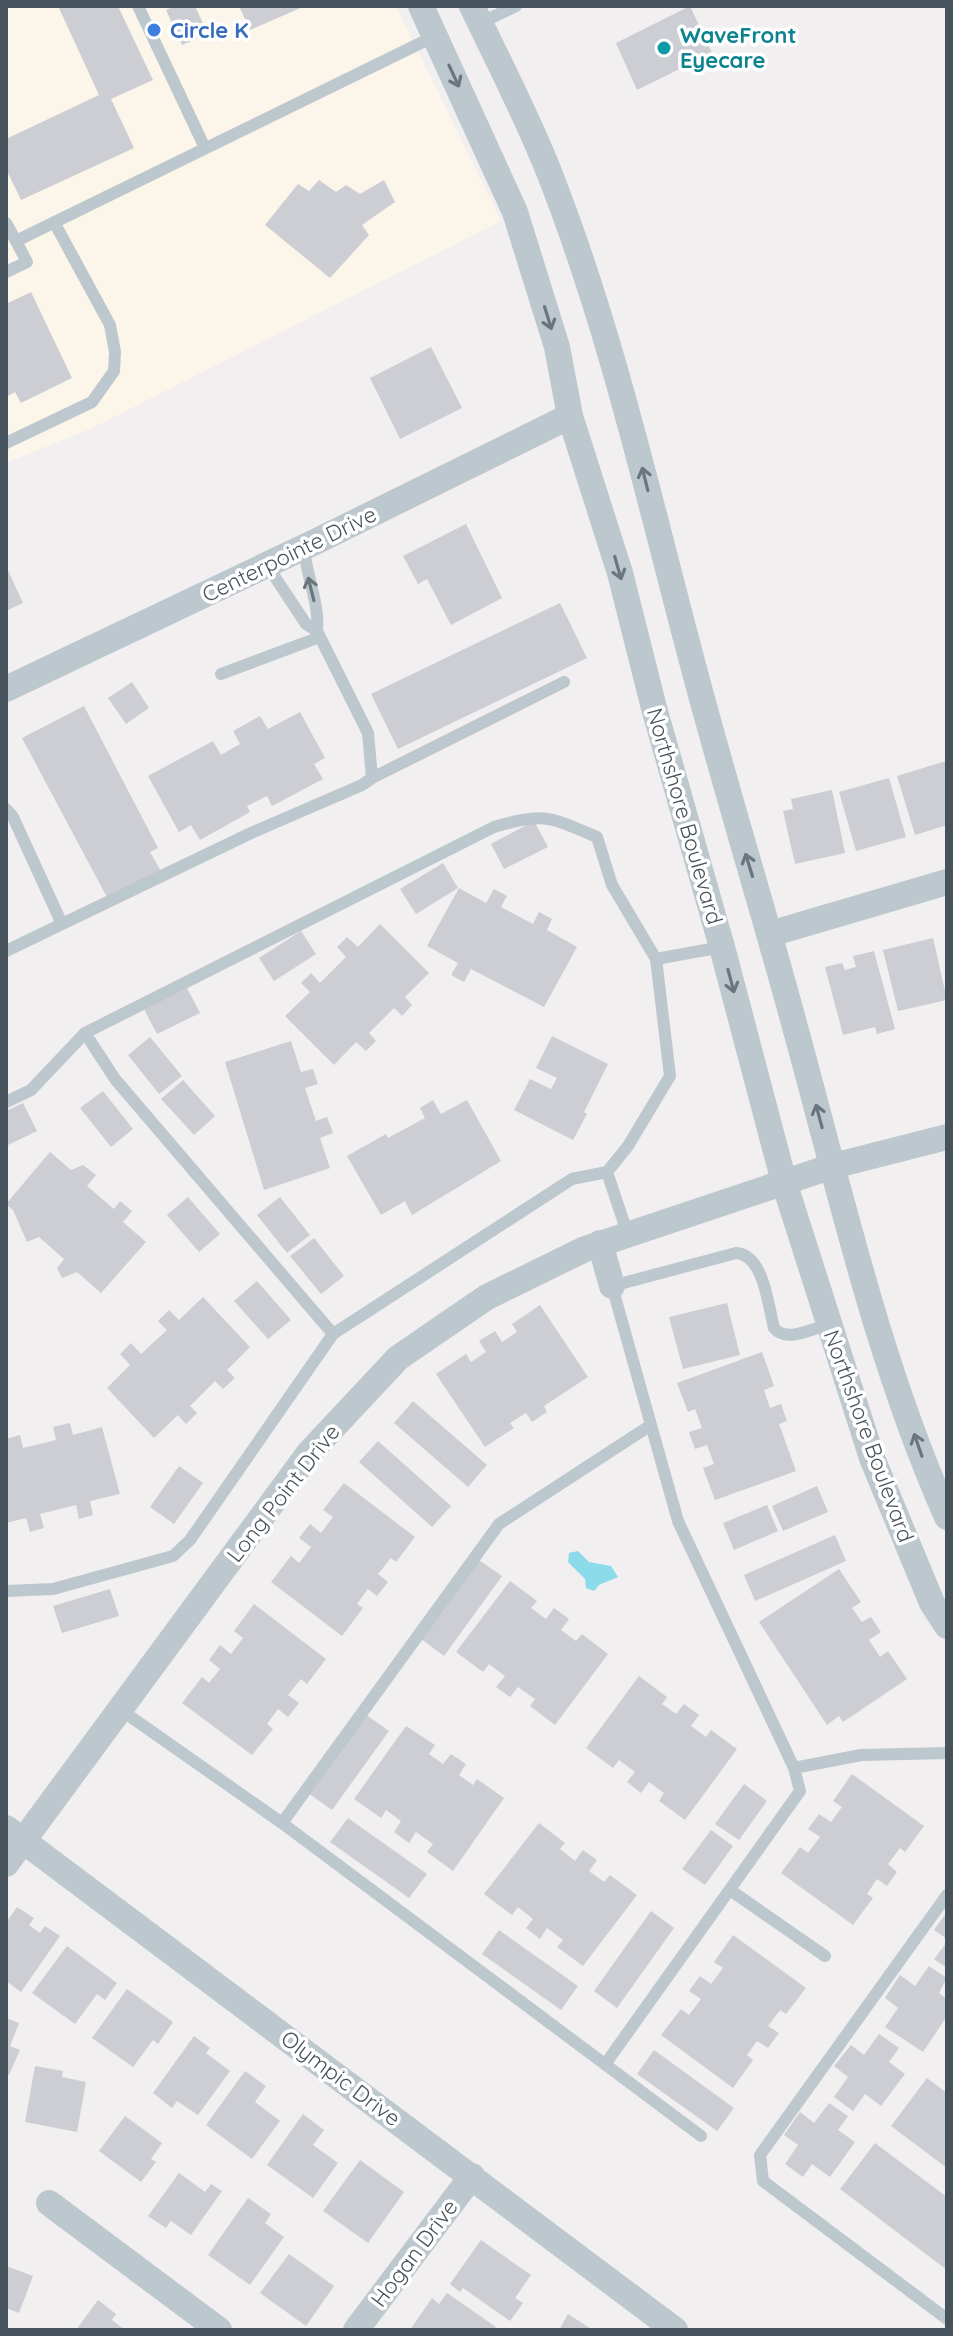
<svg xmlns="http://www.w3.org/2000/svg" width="953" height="2336" font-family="Quicksand,sans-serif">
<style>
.commercial{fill:#fcf5e9}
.water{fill:#8bdbeb}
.building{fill:#ccced4}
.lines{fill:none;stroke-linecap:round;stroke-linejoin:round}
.lane{stroke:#bdc7ce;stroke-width:12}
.street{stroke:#bdc7ce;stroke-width:26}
.oneway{stroke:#6a767e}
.shop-dot{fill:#3f7fe0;stroke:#fff;stroke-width:3}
.culture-dot{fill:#0f9aa8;stroke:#fff;stroke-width:3}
.labels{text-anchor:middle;stroke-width:7;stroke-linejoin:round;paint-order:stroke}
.shop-label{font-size:22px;font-weight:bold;fill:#366cbe;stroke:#fff;text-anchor:start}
.culture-label{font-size:22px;font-weight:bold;fill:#0d838f;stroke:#fff;text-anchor:start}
.street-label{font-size:22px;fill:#47535c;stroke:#fff}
</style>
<rect width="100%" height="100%" fill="#f1efef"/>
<path class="commercial" d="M6 6H396L501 221 92 428 6 463Z"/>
<path class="water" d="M578 1551 589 1562 611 1566 618 1577 599 1585 594 1591 586 1588 585 1579 568 1562 569 1553Z"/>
<path class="building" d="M58 6H118L153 80 111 99 134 148 21 200 6 169V139L99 95Z
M175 6H195L208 34 182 45 166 10Z
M239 6H305L250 30Z
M690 6 712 53 637 90 616 43Z
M319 180 336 192 346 185 360 194 384 180 395 202 362 225 369 235 330 278 265 225 298 184 309 191Z
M31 292 72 378 21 403 15 392 6 397V304Z
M431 347 462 408 400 439 370 378Z
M466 524 502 598 451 625 427 579 418 584 403 556Z
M6 566 23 603 6 611Z
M560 603 587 658 398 749 371 694Z
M132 682 149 708 126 724 108 698Z
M84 706 158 848 150 852 162 873 109 901 22 738Z
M300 712 325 758 314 764 323 779 272 806 267 796 247 806 250 812 200 840 191 825 179 832 148 776 213 741 221 755 240 744 233 731 260 716 268 729Z
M946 761 947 825 915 835 897 776Z
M889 778 906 837 856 851 839 792Z
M832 790 845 853 795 864 783 811 793 809 791 799Z
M534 821 548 847 504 869 491 844Z
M443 863 458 888 416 914 400 889Z
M459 888 486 903 494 889 507 896 501 907 533 924 539 912 552 919 547 930 577 947 544 1007 471 969 464 982 451 975 458 963 427 946Z
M380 924 429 973 405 997 412 1005 402 1016 394 1008 369 1033 376 1041 366 1051 356 1042 334 1065 285 1016 310 992 301 983 311 973 320 983 346 957 337 947 347 937 358 947Z
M301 931 316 954 274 981 259 958Z
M933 938 947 1000 898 1011 883 950Z
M874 951 895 1029 877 1034 875 1027 843 1035 825 967 842 963 845 970 856 967 853 956Z
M187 988 200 1013 157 1034 144 1009Z
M552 1036 608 1064 584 1112 587 1114 573 1140 514 1110 530 1079 551 1089 557 1078 536 1068Z
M150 1037 182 1076 159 1094 128 1055Z
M291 1041 301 1072 313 1069 318 1084 305 1088 316 1121 327 1117 333 1133 320 1138 330 1168 264 1190 225 1062Z
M183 1080 215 1116 194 1135 161 1099Z
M103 1091 133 1129 111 1147 80 1108Z
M433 1100 441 1114 467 1100 501 1161 412 1215 405 1201 381 1215 347 1156 386 1134 388 1138 425 1118 420 1108Z
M23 1103 37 1131 6 1146V1111Z
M50 1152 71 1170 83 1165 96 1175 87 1186 114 1209 120 1201 132 1211 123 1222 146 1242 101 1293 77 1272 62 1278 57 1268 64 1259 39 1237 27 1242 13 1210 6 1204Z
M188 1197 220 1234 199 1252 167 1215Z
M280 1197 310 1235 287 1253 257 1215Z
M314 1238 344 1276 321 1294 290 1256Z
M257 1281 291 1320 268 1339 234 1301Z
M203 1297 250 1347 227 1370 235 1378 223 1389 215 1381 190 1406 197 1413 186 1424 178 1415 154 1438 107 1388 130 1365 120 1354 131 1343 141 1354 167 1330 158 1321 169 1310 179 1320Z
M727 1303 740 1355 683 1369 669 1317Z
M540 1305 588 1377 544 1406 547 1412 532 1422 526 1413 510 1423 514 1428 485 1447 436 1374 466 1354 471 1362 486 1352 479 1341 495 1331 502 1342 517 1332 512 1324Z
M762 1352 774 1386 764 1390 770 1408 781 1404 787 1421 779 1424 796 1471 715 1500 703 1468 714 1464 707 1445 695 1449 689 1432 702 1428 695 1409 688 1412 677 1383Z
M413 1401 487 1465 468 1487 394 1423Z
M70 1423 73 1435 102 1427 120 1494 90 1501 93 1515 79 1519 76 1505 40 1514 44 1528 30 1532 26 1518 6 1523V1453L8 1452 6 1439 20 1435 23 1448 56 1440 53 1427Z
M378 1441 451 1506 432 1527 359 1462Z
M179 1466 203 1483 174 1524 150 1507Z
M344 1483 415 1537 396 1562 391 1558 378 1574 388 1582 377 1596 368 1589 357 1604 363 1608 342 1636 271 1582 291 1556 299 1563 311 1547 299 1538 310 1524 321 1533 333 1517 323 1510Z
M817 1486 828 1512 783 1531 772 1506Z
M767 1505 778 1531 734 1550 723 1523Z
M835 1535 846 1561 755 1601 744 1575Z
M479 1560 502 1576 444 1656 421 1639Z
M839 1569 861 1602 852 1608 862 1622 871 1617 881 1632 869 1640 880 1657 888 1651 907 1679 843 1722 839 1716 827 1725 759 1622Z
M510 1581 537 1601 531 1608 546 1619 554 1608 569 1619 561 1630 576 1641 582 1634 608 1654 555 1725 530 1706 535 1699 518 1687 510 1697 496 1687 505 1676 489 1664 483 1672 456 1652Z
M110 1589 119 1616 62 1633 53 1606Z
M254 1604 326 1659 307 1684 301 1679 288 1695 299 1703 288 1717 278 1709 267 1724 273 1729 252 1755 182 1703 202 1677 209 1683 220 1669 209 1660 220 1645 231 1654 243 1638 234 1631Z
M639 1676 667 1697 662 1704 676 1714 684 1704 699 1715 691 1726 706 1737 711 1730 737 1749 685 1820 659 1801 664 1793 649 1782 641 1793 627 1782 635 1772 619 1760 613 1768 586 1748Z
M365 1714 389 1731 332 1810 308 1793Z
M406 1726 435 1745 429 1754 443 1764 451 1754 466 1764 459 1775 473 1785 477 1779 504 1798 453 1871 427 1852 433 1844 416 1832 409 1843 394 1832 401 1821 386 1810 381 1818 354 1799Z
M852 1774 924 1826 905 1852 900 1848 888 1864 897 1872 887 1886 877 1879 867 1894 873 1898 853 1925 781 1873 800 1847 808 1853 820 1837 808 1829 819 1814 831 1822 842 1807 833 1801Z
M744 1784 767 1801 739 1840 715 1824Z
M348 1818 427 1874 409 1898 330 1842Z
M539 1823 565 1843 560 1849 575 1861 583 1850 597 1860 589 1871 604 1882 610 1875 637 1895 583 1966 557 1947 563 1940 547 1928 540 1939 526 1928 533 1919 518 1907 512 1915 484 1894Z
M711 1830 733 1846 705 1885 682 1869Z
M17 1907 34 1918 29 1925 40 1933 45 1926 60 1936 21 1992 6 1981V1923Z
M651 1911 674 1928 617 2008 594 1991Z
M947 1912V1939L934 1930Z
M499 1930 578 1986 561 2010 482 1954Z
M733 1935 806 1988 786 2014 780 2010 768 2026 779 2033 768 2048 757 2041 747 2055 753 2060 733 2088 661 2035 681 2009 689 2015 701 1999 689 1991 700 1976 711 1984 723 1968 714 1962Z
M947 1942V1968L934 1959Z
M67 1946 117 1983 105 2000 97 1994 75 2024 32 1993Z
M929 1966 947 1978 939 1993 947 1999V2016L923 2052 885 2027 898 2008 885 1998 900 1975 915 1986Z
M127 1989 173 2022 158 2044 153 2040 133 2067 92 2038Z
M6 2018 19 2023 10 2046 20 2050 9 2075 6 2074Z
M879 2034 899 2048 889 2062 905 2074 881 2106 865 2094 853 2111 834 2097 848 2077 834 2066 851 2045 864 2055Z
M194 2036 210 2048 206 2053 230 2071 198 2115 177 2101 172 2108 153 2093Z
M654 2050 734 2108 717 2131 637 2074Z
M35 2066 63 2071 62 2077 86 2082 77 2132 25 2122Z
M245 2071 266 2086 255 2102 280 2121 252 2159 206 2125Z
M927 2078 947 2093V2168L891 2126Z
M829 2103 848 2116 838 2130 855 2142 830 2177 812 2164 803 2177 785 2164 798 2145 784 2135 800 2112 814 2123Z
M303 2114 324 2130 313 2145 338 2163 313 2198 267 2165Z
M125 2116 162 2143 151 2159 156 2162 141 2182 99 2151Z
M875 2143 947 2197V2270L840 2189Z
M360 2160 404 2192 368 2243 323 2211Z
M179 2173 205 2192 211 2184 222 2191 191 2235 171 2221 166 2228 148 2216Z
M248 2198 271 2214 265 2223 284 2237 250 2285 208 2255Z
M481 2240 531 2275 515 2298 523 2303 510 2321 463 2288 460 2292 450 2284Z
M289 2254 334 2286 306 2326 260 2293Z
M6 2266 33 2276 19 2313 6 2308Z
M447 2293 496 2327 494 2330H410L432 2298 439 2304Z
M98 2300 116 2314 112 2320 125 2330H76Z
M568 2314 593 2330H559Z"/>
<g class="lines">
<path class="lane" d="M138 6 205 148
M480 23 516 6
M6 223 16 241 435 36
M6 272 27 262 16 241
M6 443 92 402 114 371 115 352 110 325 54 222
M304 548C306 575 320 605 317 631
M221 674 320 637
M372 778 564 682
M6 809 13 817 62 924
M6 951 251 833 362 785 372 778 368 733 317 631 306 624 267 565
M6 1102 31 1090 85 1033
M607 1172 572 1179 333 1334 115 1079 85 1033 494 827C544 812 550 817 597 837L612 885 656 959
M628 1235 607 1172 628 1146 670 1076 656 959 722 947
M6 1591 53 1589 173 1556 190 1540 333 1334
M121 1710 282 1823 701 2136
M794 1768 861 1755 947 1753
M282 1823 499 1524 651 1425
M730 1890 825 1956
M947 1895 760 2155 763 2181 947 2319
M606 2063 800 1791 794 1768 678 1521 612 1286 736 1253C764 1255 768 1305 774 1328 786 1343 813 1329 829 1324"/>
<path class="street" d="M421 6 515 212 557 347 570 416 620 573 654 708 722 947 784 1182 872 1458 932 1603 947 1626
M472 6C498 61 527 116 549 172 610 327 646 487 688 646 722 778 763 907 798 1038 842 1199 879 1364 947 1517
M6 689 317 541 570 416
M770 934 947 882
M600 1243 612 1286
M6 1828 675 2330
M6 1864 309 1453 398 1358 487 1297 585 1249 833 1166 947 1137
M49 2203 219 2330
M356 2330 472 2176"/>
</g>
<defs><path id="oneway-shaft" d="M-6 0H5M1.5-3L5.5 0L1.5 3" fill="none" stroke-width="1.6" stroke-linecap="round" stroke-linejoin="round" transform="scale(2)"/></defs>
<g class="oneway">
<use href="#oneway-shaft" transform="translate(454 76) rotate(65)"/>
<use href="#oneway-shaft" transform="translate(548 318) rotate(73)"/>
<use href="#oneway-shaft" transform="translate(645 479) rotate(-104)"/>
<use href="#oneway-shaft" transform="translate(618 568) rotate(74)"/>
<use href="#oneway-shaft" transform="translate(311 589) rotate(-104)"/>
<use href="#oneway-shaft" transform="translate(749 865) rotate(-107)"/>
<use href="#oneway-shaft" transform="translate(731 981) rotate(75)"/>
<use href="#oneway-shaft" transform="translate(819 1116) rotate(-105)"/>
<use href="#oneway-shaft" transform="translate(918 1445) rotate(-109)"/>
</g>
<circle class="shop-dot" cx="154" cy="30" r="8"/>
<circle class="culture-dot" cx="664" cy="48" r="8"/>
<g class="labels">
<g class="shop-label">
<text x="170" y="38">Circle K</text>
</g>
<g class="culture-label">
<text x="680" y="43">WaveFront<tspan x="680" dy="25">Eyecare</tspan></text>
</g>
<g class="street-label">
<text transform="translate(289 554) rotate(-26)" y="8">Centerpointe Drive</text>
<text transform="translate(685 816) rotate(74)" y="8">Northshore Boulevard</text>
<text transform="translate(869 1436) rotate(70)" y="8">Northshore Boulevard</text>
<text transform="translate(283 1493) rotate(-52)" y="8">Long Point Drive</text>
<text transform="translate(341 2078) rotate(37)" y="8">Olympic Drive</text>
<text transform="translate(414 2253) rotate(-53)" y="8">Hogan Drive</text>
</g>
</g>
<rect width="953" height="2336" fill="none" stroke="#47535c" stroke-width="16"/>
</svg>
